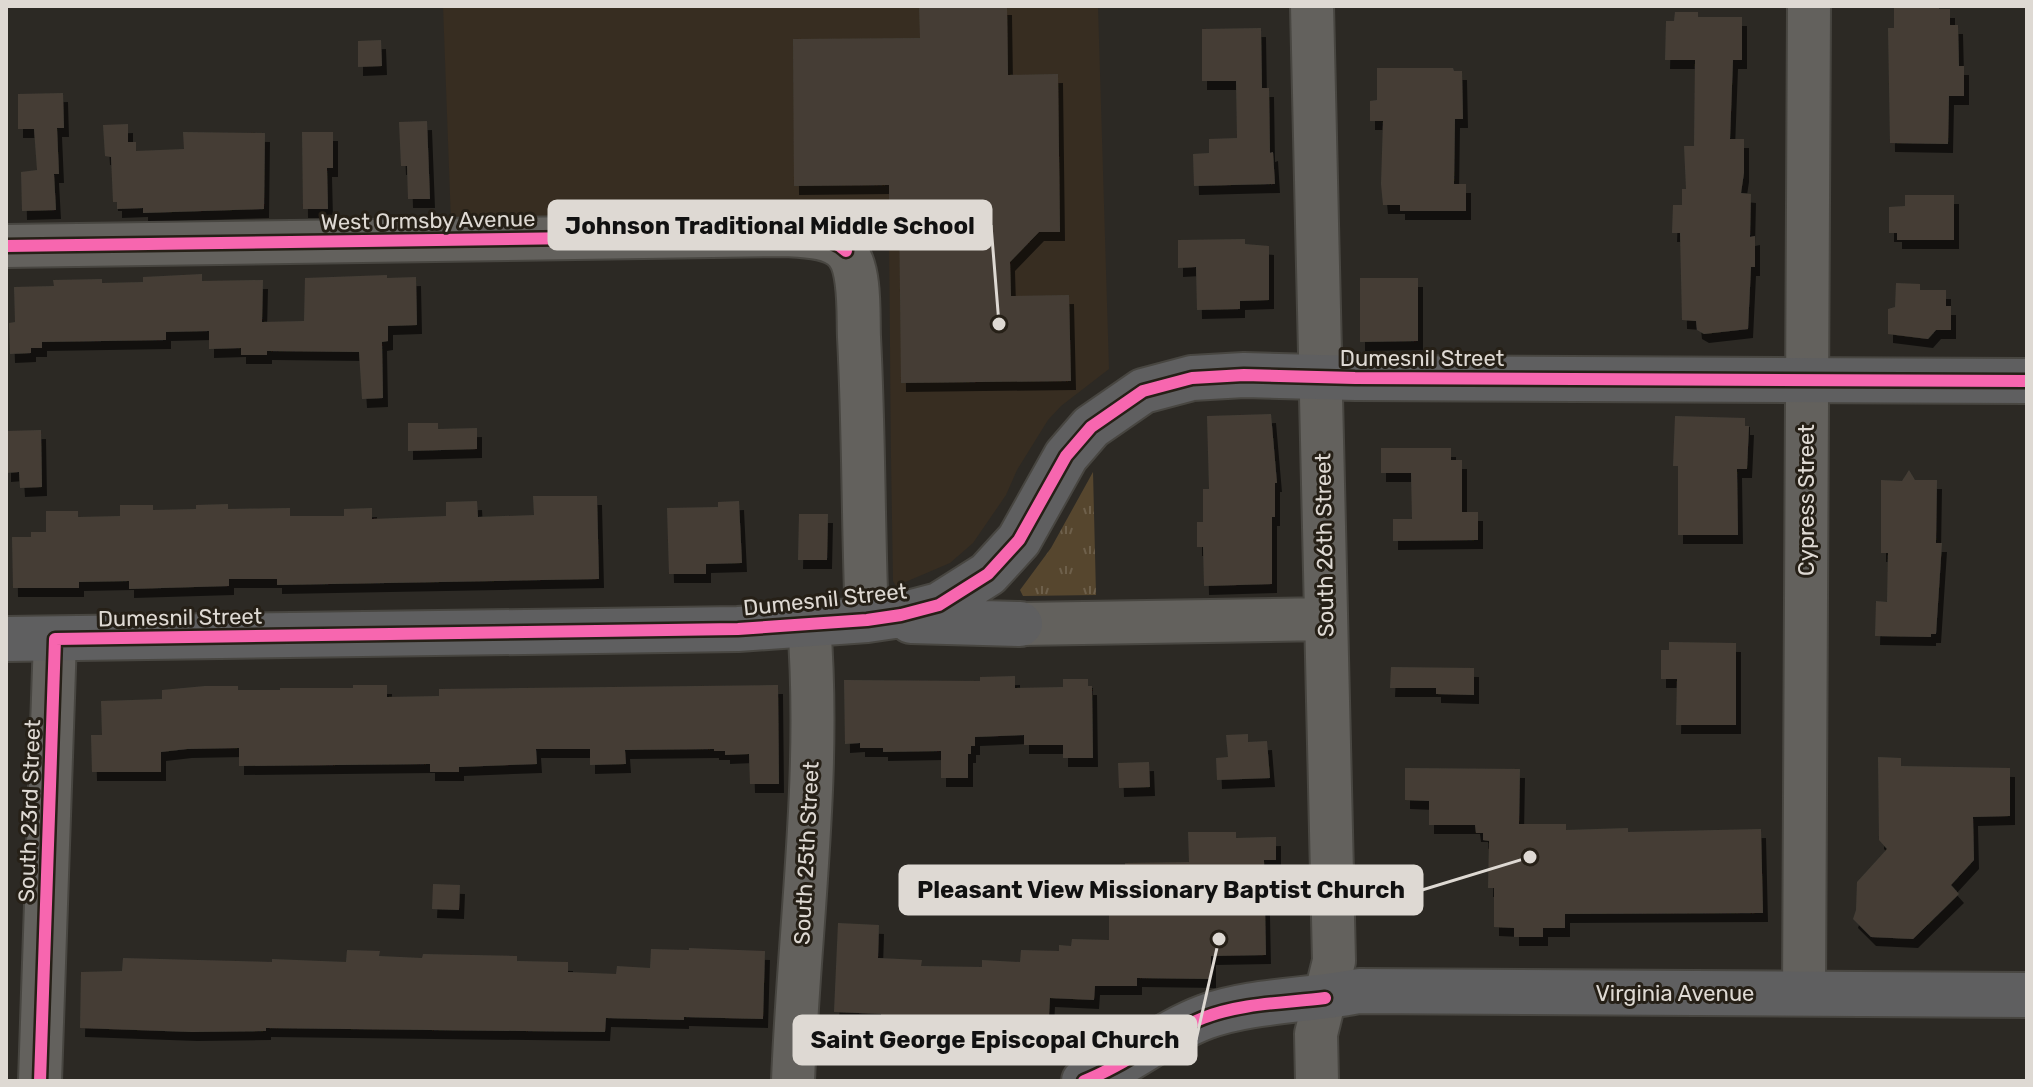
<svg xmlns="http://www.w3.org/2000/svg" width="2033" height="1087" font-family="Rubik,sans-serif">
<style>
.built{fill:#372d21}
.grass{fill:url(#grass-tufts)}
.building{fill:#443e36;filter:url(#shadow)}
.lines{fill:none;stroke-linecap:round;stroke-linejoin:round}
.minor-casing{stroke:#484641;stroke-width:46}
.major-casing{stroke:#484641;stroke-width:48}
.minor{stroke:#63615d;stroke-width:42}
.major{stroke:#5f5f60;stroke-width:44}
.cycleway-casing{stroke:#262017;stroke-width:17}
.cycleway{stroke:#f766af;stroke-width:12}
.labels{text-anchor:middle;stroke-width:6;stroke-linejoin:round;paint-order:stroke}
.street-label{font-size:22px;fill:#ded9d3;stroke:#262017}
.leader{fill:none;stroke:#ded9d3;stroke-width:3}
.callout-dot{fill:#ded9d3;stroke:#262017;stroke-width:3}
.callout{fill:#ded9d3;stroke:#ded9d3;stroke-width:3}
.callout-label{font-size:24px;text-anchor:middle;font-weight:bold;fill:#111}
</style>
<defs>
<pattern id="grass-tufts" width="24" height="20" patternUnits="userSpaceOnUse" patternTransform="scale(2)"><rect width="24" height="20" fill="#56462e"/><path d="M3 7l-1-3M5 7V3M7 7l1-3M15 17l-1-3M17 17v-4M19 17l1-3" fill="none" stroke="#6e604b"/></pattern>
<filter id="shadow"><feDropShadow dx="5" dy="9" stdDeviation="0" flood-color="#0009"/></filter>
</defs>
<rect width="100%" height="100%" fill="#2c2924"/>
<path class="built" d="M443 6H1098L1109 369 1061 406 1048 420 1017 470 1006 495 973 543 950 563 896 586 893 581 891 458 889 235 869 214 733 219 451 222Z"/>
<path class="grass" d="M1093 472 1096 595 1023 596 1020 590 1051 548Z"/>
<path class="building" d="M919 6H1007L1008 75 1058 74 1060 232H1039L1010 262 1011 296 1069 295 1071 381 901 383 899 203H889V185L794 186 793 39 920 38Z
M1939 6V9H1950V25H1958L1959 66H1964V96H1949L1948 144 1890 143 1888 28H1894V7Z
M1675 12H1698V17H1742V60H1733L1730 139H1744V173L1741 193 1751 194 1750 237 1755 236V267H1751L1748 329 1704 334 1697 330 1696 321 1682 320 1680 233H1672L1673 205H1682V189H1686L1684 146H1694L1695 60H1665L1666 21H1674Z
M1261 28 1262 88H1269L1270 153 1273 152 1275 184 1194 186 1193 154 1209 153V139L1237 138 1236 81H1202V29Z
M381 40 382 66 358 67V41Z
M1377 68H1453L1454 71H1462L1463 119H1455L1454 184H1466V211H1400V205H1383L1381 184 1383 121H1370V101L1377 100Z
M63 93 64 128H57L59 174H54L56 210 22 211 21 172 37 170 34 129H18V94Z
M427 121 430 199H408L407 166H401L399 122Z
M128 124V142H136V151L184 149 183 132 265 133 264 209 143 213V208L117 209V202H113L111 157 105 156 103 125Z
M302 132H333V168H327L328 209H303Z
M1905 195H1954V240H1897V233H1889V207L1905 206Z
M1245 239V244L1269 246V300L1240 301V309L1197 310 1196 267 1178 268V240Z
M202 274V281L263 280 262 322 304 321 305 278 387 275V278L416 277 417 325 388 326V341L382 342 383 398 362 399 359 352 267 351V355H241V348L209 349V331L166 332V340L42 342V348H31V353L10 354 9 323 15 322 14 287 54 286 53 280 102 279V283L143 282V277Z
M1360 278H1418V341L1360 342Z
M1896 283 1920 284V290H1946V306H1951V330H1936L1928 339 1888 334V309L1895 307Z
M1271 414 1277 483H1275V517H1272V584L1204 586 1203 547H1197V522H1203V489H1209L1207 416Z
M1675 416 1745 418V426H1749L1747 469H1737L1738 535H1678V466H1673Z
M408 423H438V429L477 428V449L408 451Z
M41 430 42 487 20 488 19 472 6 473V431Z
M1381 448H1451V460H1462V512H1478V540L1393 541V519H1412L1411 473H1381Z
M1909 470 1915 480H1937L1936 543H1942L1936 634H1931V637L1875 636 1876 601 1887 602 1888 553H1881V480L1902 481Z
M533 496H597L599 579 277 585V579H229V586L129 589V581L79 582V588H13L12 537H31V532H46V511H78V517L120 516V505H153V510L196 509V505L228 504V509L290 508V516H344V509L372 508V519L446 516V502L477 501 478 517 534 515Z
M739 501 742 563 706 564V574H669L667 508 718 507V502Z
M799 514H828L827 560H798Z
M1669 642 1736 643V725H1676L1677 679H1661V650H1669Z
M1391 667 1474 668V695L1436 694V688H1390Z
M1015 676V688L1063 687V679H1088V686H1092L1093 758H1063V745H1024V735L975 737V746H971V754H968V778H941V751L883 752V748H860V743L845 744 844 680 980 681V677Z
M353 685H387V697L439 696V689L778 685 779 784H750L749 754 725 755V751H714V749L625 750 626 764 590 765V749H536L537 764 459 767V772H430V764L239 766V748L187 749 161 752V772H92L91 735H102L101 701 162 699V690L205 686H238V690H280V688H353Z
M1248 734V742L1267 741 1270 778 1217 780 1216 758 1228 757 1226 735Z
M1878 757 1901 758V766L2010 768V816L1973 817 1974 860 1951 885 1959 894 1913 939 1871 937 1853 919 1856 910 1857 882 1887 849 1879 840Z
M1149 762 1150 787 1119 788 1118 763Z
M1405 768 1520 769 1519 824H1566V830L1628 828V832L1761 829 1763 913 1565 914V928H1543V937H1514V928L1494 927V888H1488L1489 841 1483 840V833H1476L1475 825H1429V801L1405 800Z
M1188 832H1236V838L1276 837V860H1264L1266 955 1211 956V979L1137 978V986H1095L1094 1000 1050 998 1049 1016 1004 1015V1023L881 1018V1014L834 1012 838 923 879 925 878 958 922 960 921 966 982 967V960L1020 962 1021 950 1059 951V945L1071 946 1072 939 1109 940V903H1126L1125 863 1189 862Z
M433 884 460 885 459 910 432 909Z
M689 948 765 951 763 1019 684 1017V1020L606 1018 605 1032 266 1028V1031L192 1032 80 1028 81 972 122 971 123 958 272 962V959L346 962 347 950 380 951 379 956 422 958 423 954 517 956V961L568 962V972L616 974 617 966 650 968 651 949 689 950Z"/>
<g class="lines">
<defs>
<path id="minor" d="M1312 6 1334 961 1316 1034 1317 1081
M6 246 785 235C805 236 834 236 847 253 861 271 858 315 859 337 864 432 863 526 867 620
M1020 624 1326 619
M1804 994 1809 6
M40 1081 55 639
M793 1081C799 929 821 777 809 624"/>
<path id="major" d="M911 621 1020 624
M6 639 738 629 867 620 901 615 939 605 988 574 1019 540 1066 456 1091 427 1143 391 1192 378 1244 375 1355 378 2027 381
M1084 1081C1127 1065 1162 1033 1205 1017 1251 1000 1309 1001 1359 991L2027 995"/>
</defs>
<use href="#minor" class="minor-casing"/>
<use href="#major" class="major-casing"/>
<use href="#minor" class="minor"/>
<use href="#major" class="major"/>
<defs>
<path id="cycleway" d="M6 246 785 235C805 236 831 236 846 251
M40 1081 55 639 738 629 867 620 901 615 939 605 988 574 1019 540 1066 456 1091 427 1143 391 1192 378 1244 375 1355 378 2027 381
M1084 1081C1126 1065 1161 1035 1203 1018 1241 1003 1285 1003 1325 998"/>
</defs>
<use href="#cycleway" class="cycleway-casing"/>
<use href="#cycleway" class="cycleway"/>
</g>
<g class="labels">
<g class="street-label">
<text transform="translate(428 220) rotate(-1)" y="8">West Ormsby Avenue</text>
<text x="1422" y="366">Dumesnil Street</text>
<text transform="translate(1806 500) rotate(-90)" y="8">Cypress Street</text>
<text transform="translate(1324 545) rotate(-91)" y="8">South 26th Street</text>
<text transform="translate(825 599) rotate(-6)" y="8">Dumesnil Street</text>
<text transform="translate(180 617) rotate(-1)" y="8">Dumesnil Street</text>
<text transform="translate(29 811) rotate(-88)" y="8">South 23rd Street</text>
<text transform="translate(806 853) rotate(-87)" y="8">South 25th Street</text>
<text x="1675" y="1001">Virginia Avenue</text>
</g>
</g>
<path class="leader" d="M999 324L991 225M1530 857L1422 890M1219 939L1196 1040"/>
<g class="callout-dot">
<circle cx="999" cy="324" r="8"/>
<circle cx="1530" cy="857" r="8"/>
<circle cx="1219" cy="939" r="8"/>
</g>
<g class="callout">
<rect x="549" y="201" width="442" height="48" rx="8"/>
<rect x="900" y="866" width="522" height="48" rx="8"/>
<rect x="794" y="1016" width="402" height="48" rx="8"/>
</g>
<g class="callout-label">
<text x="770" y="234">Johnson Traditional Middle School</text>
<text x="1161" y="898">Pleasant View Missionary Baptist Church</text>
<text x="995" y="1048">Saint George Episcopal Church</text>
</g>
<rect width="2033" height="1087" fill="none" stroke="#ded9d3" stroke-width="16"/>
</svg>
